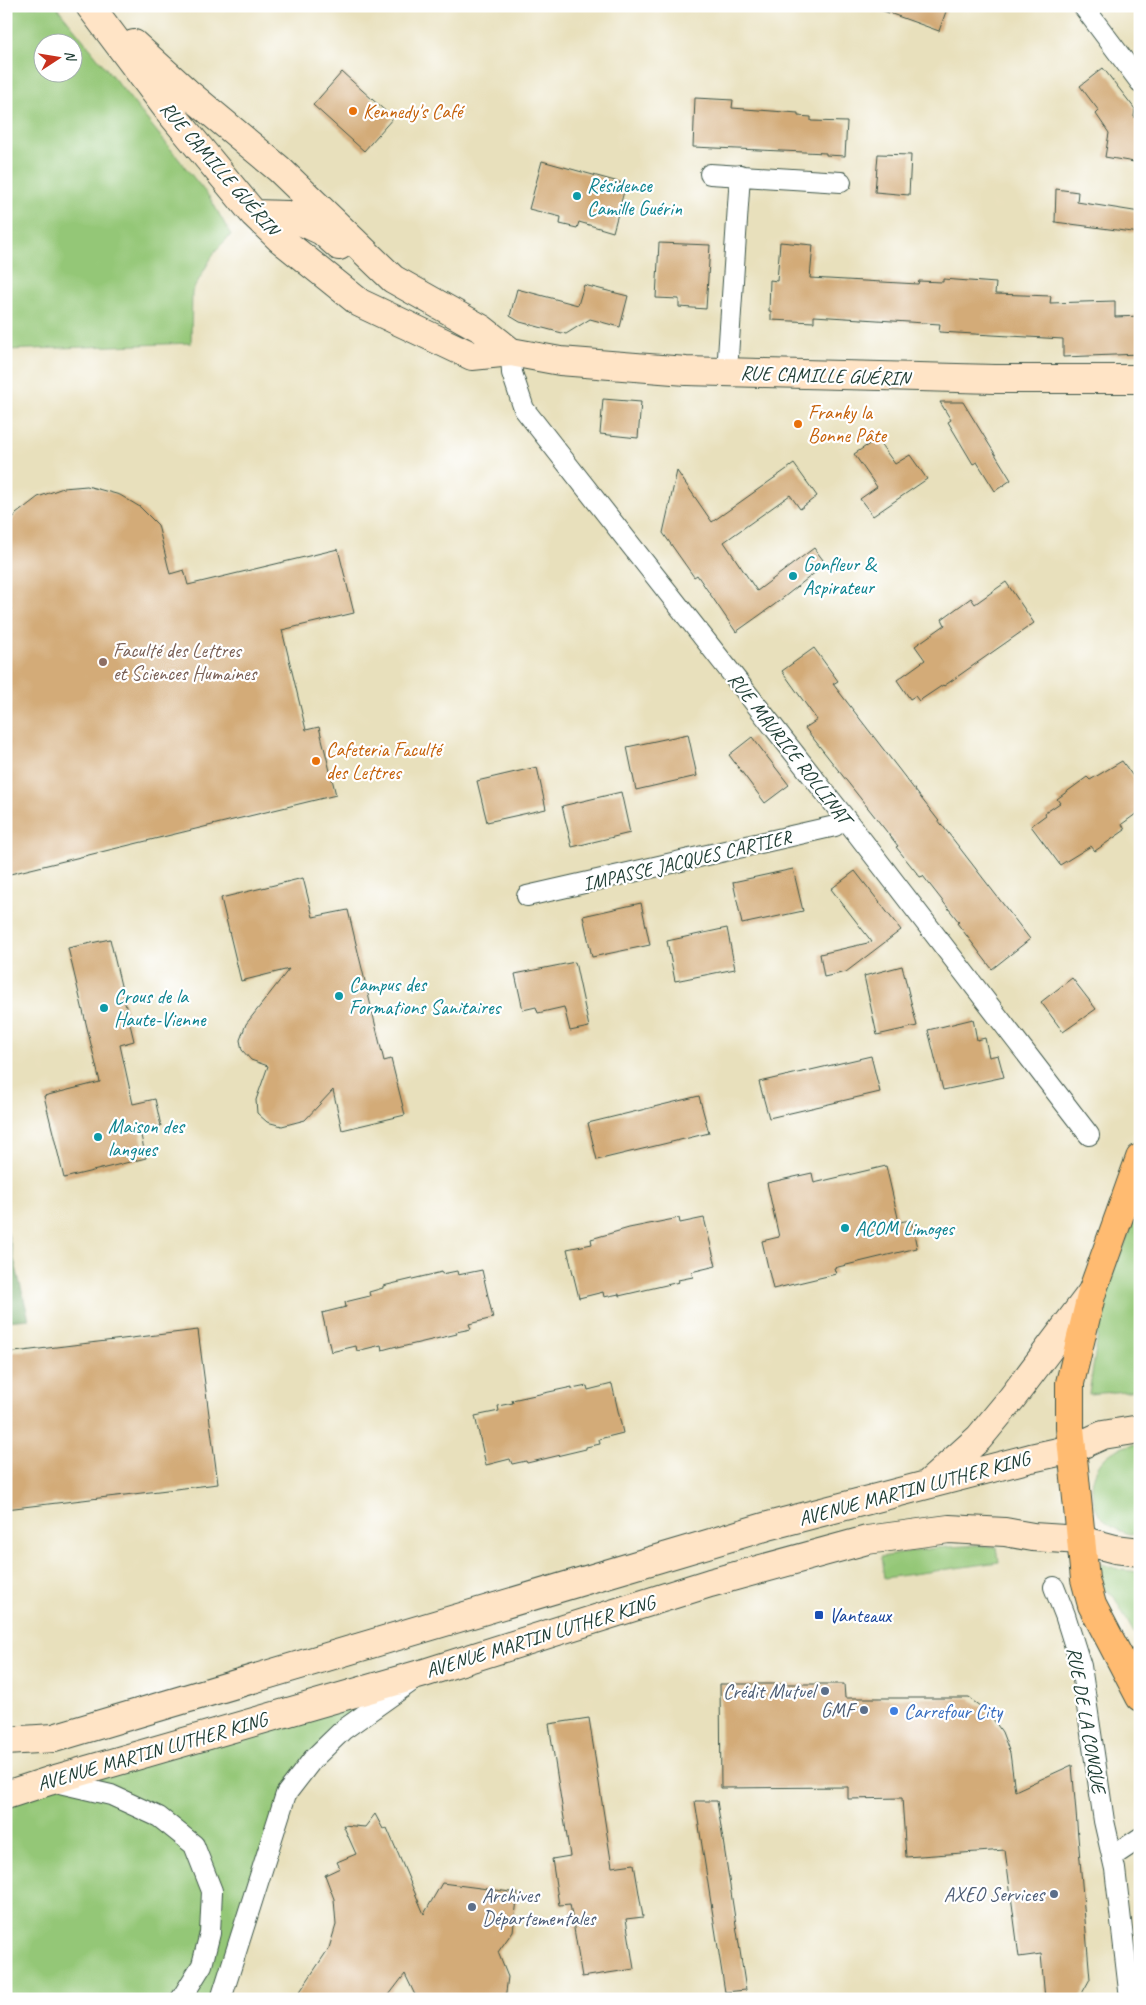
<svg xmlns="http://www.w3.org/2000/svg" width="1146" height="2005" font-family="Caveat,sans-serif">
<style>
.green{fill:#94c777;stroke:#5a8256;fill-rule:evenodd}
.forest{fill:#77ac68;stroke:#4b744e}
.building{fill:#d3ab78}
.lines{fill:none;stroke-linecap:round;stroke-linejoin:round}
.minor-casing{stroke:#3d5548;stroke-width:22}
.secondary-casing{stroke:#3d5548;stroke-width:30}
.primary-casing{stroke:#3d5548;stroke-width:30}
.minor{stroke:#fff;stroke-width:20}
.secondary{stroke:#ffe4c6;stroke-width:28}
.primary{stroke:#ffbb71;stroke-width:28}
.food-dot{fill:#e8710a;stroke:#fff;stroke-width:2}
.culture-dot{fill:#0f9aa8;stroke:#fff;stroke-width:2}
.education-dot{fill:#8d6e63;stroke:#fff;stroke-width:2}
.transit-dot{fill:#1a4fb4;stroke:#fff;stroke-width:2}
.service-dot{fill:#5c6f8a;stroke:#fff;stroke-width:2}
.shop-dot{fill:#3f7fe0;stroke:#fff;stroke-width:2}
.labels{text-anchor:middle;stroke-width:4.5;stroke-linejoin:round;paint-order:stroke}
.food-label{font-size:20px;fill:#c56008;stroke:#fff;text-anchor:start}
.street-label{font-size:20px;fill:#1f3d34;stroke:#fff}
.culture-label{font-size:20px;fill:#0d838f;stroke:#fff;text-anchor:start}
.education-label{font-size:20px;fill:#785e54;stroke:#fff;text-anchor:start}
.transit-label{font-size:20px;fill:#164399;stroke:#fff;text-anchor:start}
.service-label{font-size:20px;fill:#4e5e75;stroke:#fff;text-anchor:end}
.shop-label{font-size:20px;fill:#366cbe;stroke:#fff;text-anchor:start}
</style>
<rect width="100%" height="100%" fill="#fff"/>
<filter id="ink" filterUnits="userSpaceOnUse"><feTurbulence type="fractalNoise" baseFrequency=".02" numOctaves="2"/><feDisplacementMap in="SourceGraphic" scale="10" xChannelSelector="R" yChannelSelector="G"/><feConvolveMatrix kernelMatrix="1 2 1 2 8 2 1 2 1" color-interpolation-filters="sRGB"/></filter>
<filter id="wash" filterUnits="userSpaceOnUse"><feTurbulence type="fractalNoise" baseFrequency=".0096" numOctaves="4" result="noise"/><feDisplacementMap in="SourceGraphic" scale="20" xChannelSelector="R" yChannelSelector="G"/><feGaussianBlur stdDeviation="1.12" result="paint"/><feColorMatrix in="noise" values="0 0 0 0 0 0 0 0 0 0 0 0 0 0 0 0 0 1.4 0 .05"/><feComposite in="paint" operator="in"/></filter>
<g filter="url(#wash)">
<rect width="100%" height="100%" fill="#e8e0bc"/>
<path class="green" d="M6 6H56L210 198 231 235 215 251 192 292 191 343 6 350ZM72 42V72H42V42Z
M1140 1206V1390L1089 1394 1101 1314 1114 1271Z
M1140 1444V1535C1076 1532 1076 1447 1140 1444Z
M978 1545 997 1547 999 1562 884 1578 881 1557 935 1548Z
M1102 1564 1121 1570 1140 1572V1644L1113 1595 1104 1589 1097 1578V1570L1098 1565Z
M424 1673 343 1730 286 1794 221 1999H6V1795Z"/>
<path class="forest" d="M6 1227 29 1319 6 1321Z"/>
<g id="blocks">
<path class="building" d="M879 6H948L939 31 878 9Z
M1103 68 1135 109 1134 117 1140 118V163L1105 157 1109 133 1096 114 1099 111 1080 86Z
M342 72 393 118 364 151 313 105Z
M695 98 733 100 732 108 798 113V116L811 117V121L847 122 845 156 826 155V153L693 147Z
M878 154 911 155 909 195 875 192Z
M542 161 626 184 613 232 579 222 577 228 560 224 561 217 529 209Z
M1056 189 1078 192 1077 202 1140 212V233L1055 222Z
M780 242 813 245 810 278 918 284 919 281 943 282V279L996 283 995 294 1051 296 1050 303 1115 301V317L1140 316V354L1063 357V339L939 332 940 324 814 316V322L771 320V311H769L770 280 777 281Z
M659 243 710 245 706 309 679 307V299L656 298Z
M584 285 628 296 620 327 590 319 566 334 520 322 510 316 517 289 578 305Z
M603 399 641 402 638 438 600 434Z
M940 402H963L1011 480 995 491 977 462 973 464 948 422 951 420Z
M877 439 895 464 910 455 927 479 873 516 860 499 877 487 854 454Z
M794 464 817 496 800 509 790 495 724 542 757 591 814 548 826 564 774 605 736 632 697 575 694 577 663 533 677 471 712 522Z
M87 486 120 495 140 507 158 525 170 574 184 570 188 585 338 549 354 613 282 630 306 730 319 727 336 795 6 875V611L11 610 6 591V529L16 514 38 497 63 488Z
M1006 582 1034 623 944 686 943 685 919 701 915 696 910 699 897 680 925 660 915 646 945 625 942 619 971 598 975 604Z
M814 648 838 681 833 684 1030 939 992 969 957 923 959 922 923 876 920 877 896 847 898 846 805 728 817 720 782 671Z
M688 734 697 776 636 790 627 747Z
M752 737 789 785 765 803 729 755Z
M1122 761 1140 786V811L1122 824 1125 830 1095 851 1091 846 1060 865 1031 826 1046 815 1045 813 1060 803 1057 799 1087 777 1090 780Z
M537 767 546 809 487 822 477 781Z
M621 792 630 833 572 847 562 806Z
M793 869 803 911 742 924 733 882Z
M855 871 901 930 846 972 824 977 820 954 872 942 831 889Z
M303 878 313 917 348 910 384 1061 391 1059 405 1115 342 1130 333 1090 305 1120 282 1126 267 1122 257 1113 256 1100 268 1066 251 1060 242 1050 240 1040 246 1024 289 969 241 981 221 898Z
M641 903 650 945 592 957 583 916Z
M727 928 735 969 675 981 667 941Z
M110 939 134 1041 120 1045 133 1104 155 1099 161 1126 140 1131 146 1158 64 1178 44 1096 100 1082 68 948Z
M575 962 589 1027 570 1031 564 1007 538 1013 536 1007 523 1010 515 974Z
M902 966 917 1026 877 1035 864 976Z
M1072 978 1096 1009 1063 1032 1041 1002Z
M973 1019 977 1040 985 1038 989 1057 998 1055 1004 1077 943 1090 928 1030Z
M871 1056 880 1092 769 1118 759 1082Z
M699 1096 709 1133 597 1160 588 1123Z
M886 1166 899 1222 911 1220 917 1248 834 1268 836 1274 773 1289 762 1241 779 1237 767 1183 812 1173 814 1183Z
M679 1218 680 1223 704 1218 716 1266 691 1272 693 1277 678 1280 679 1282 619 1296V1294L604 1297 603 1292 579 1298 567 1249 592 1244 591 1239 629 1228Z
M482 1270 493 1318 469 1324 471 1329 456 1332 457 1334 397 1348V1346L382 1350 381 1345 357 1351 356 1346 331 1352 322 1313 346 1307 345 1302 370 1296 369 1292 383 1288V1286L442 1272V1274L457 1271 458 1275Z
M198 1330 218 1484 6 1509V1353Z
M612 1384 623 1433 599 1439 600 1444 586 1447V1449L527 1463 526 1461 512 1464 510 1459 486 1465 475 1416 499 1411 498 1406 513 1403 512 1400 572 1387V1389L587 1386 588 1390Z
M720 1684H844L845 1698H969L988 1712 1002 1732 1010 1753 1015 1791 1072 1765 1090 1979 1080 1997 1074 1999H1045L1041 1954 1019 1957 1005 1850 906 1857 902 1798 848 1799V1787L721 1788Z
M589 1718 612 1867 634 1864 643 1917 626 1919 634 1969 582 1977 570 1904 559 1905 552 1859 570 1856 549 1724Z
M695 1801H717L746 1990 725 1992Z
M375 1814 383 1829 387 1828 424 1914 442 1883 518 1893 513 1931 498 1952 508 1977 505 1999H447L415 1995 405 1974 386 1999H295L329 1948 336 1925 334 1899 325 1875 340 1868 337 1862 356 1854 343 1825 365 1827Z"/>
</g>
</g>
<g filter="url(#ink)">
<use href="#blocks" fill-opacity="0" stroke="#3d5548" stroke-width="1"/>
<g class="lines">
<defs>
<path id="minor" d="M1083 6 1140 82
M710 174 841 182
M511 352 512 373 524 409 845 818 1089 1135
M727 372 740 175
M527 896 835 826 845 818
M1054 1587 1065 1615 1081 1666 1104 1821 1115 1869 1130 1999
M51 1781 111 1795 159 1817 194 1845 212 1891 210 1933 202 1965 181 1999
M1113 1856 1140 1838
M221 1999 286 1794 313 1759 343 1730 412 1681"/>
<path id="secondary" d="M90 6 169 111 254 214 279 238 360 303 472 356 511 352 560 361 686 371 995 379H1140
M134 44 189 94 279 169 393 279 482 329 511 352
M254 214 288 215 322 231 339 246
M928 1484 979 1438 1012 1398 1092 1292
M6 1741 54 1738 768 1526 1031 1458 1072 1449 1103 1435 1140 1429
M6 1795 49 1781 424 1673 710 1583 867 1540 949 1529 1005 1532 1033 1537 1081 1540 1115 1549 1140 1552"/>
<path id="primary" d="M1140 1158 1092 1292 1070 1383V1428L1085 1579 1092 1605 1140 1697"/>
</defs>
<use href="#minor" class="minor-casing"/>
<use href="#secondary" class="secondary-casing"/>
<use href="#primary" class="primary-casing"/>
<use href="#minor" class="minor"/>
<use href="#secondary" class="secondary"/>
<use href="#primary" class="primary"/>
</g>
</g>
<g class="food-dot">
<circle cx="353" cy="111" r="5"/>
<circle cx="798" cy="424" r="5"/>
<circle cx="316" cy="761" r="5"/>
</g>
<g class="culture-dot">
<circle cx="577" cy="196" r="5"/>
<circle cx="793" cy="576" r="5"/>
<circle cx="339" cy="996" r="5"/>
<circle cx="104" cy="1008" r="5"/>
<circle cx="98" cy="1137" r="5"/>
<circle cx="845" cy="1228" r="5"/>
</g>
<circle class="education-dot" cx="103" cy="662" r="5"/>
<rect class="transit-dot" x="814" y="1610" width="10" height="10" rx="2.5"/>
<g class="service-dot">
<circle cx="825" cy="1691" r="5"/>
<circle cx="864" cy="1710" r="5"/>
<circle cx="1054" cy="1894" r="5"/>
<circle cx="472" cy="1907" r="5"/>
</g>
<circle class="shop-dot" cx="894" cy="1711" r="5"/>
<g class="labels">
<g class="food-label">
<text x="363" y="118">Kennedy's Café</text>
<text x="808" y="419">Franky la<tspan x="808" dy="23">Bonne Pâte</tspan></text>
<text x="326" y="756">Cafeteria Faculté<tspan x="326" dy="23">des Lettres</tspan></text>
</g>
<g class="street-label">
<text transform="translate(220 168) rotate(49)" y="7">RUE CAMILLE GUÉRIN</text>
<text transform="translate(825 375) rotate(2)" y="7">RUE CAMILLE GUÉRIN</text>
<text transform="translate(790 748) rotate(52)" y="7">RUE MAURICE ROLLINAT</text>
<text transform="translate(687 860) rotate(-13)" y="7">IMPASSE JACQUES CARTIER</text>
<text transform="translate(914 1488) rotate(-15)" y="7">AVENUE MARTIN LUTHER KING</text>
<text transform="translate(540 1636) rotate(-17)" y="7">AVENUE MARTIN LUTHER KING</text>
<text transform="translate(1087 1720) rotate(80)" y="7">RUE DE LA CONQUE</text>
<text transform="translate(152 1751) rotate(-16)" y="7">AVENUE MARTIN LUTHER KING</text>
</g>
<g class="culture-label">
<text x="587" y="192">Résidence<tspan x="587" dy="23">Camille Guérin</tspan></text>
<text x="803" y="571">Gonfleur &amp;<tspan x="803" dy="23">Aspirateur</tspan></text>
<text x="349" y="991">Campus des<tspan x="349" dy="23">Formations Sanitaires</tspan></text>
<text x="114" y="1003">Crous de la<tspan x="114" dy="23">Haute-Vienne</tspan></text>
<text x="108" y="1133">Maison des<tspan x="108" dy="23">langues</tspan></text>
<text x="855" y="1235">ACOM Limoges</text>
</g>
<g class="education-label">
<text x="113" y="657">Faculté des Lettres<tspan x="113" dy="23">et Sciences Humaines</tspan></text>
</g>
<g class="transit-label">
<text x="829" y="1622">Vanteaux</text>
</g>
<g class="service-label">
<text x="815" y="1698">Crédit Mutuel</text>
<text x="854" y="1717">GMF</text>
<text x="1044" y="1901">AXEO Services</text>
<text x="482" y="1902" text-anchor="start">Archives<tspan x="482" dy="23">Départementales</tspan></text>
</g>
<g class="shop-label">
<text x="904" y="1718">Carrefour City</text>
</g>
</g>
<rect width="1146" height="2005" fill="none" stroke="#fff" stroke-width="25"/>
<g transform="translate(58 58) rotate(78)"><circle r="24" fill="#ffffff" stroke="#a5b1ae"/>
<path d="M0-4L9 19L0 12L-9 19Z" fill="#c8321e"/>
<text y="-8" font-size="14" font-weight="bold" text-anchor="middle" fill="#1f3d34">N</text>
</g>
</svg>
